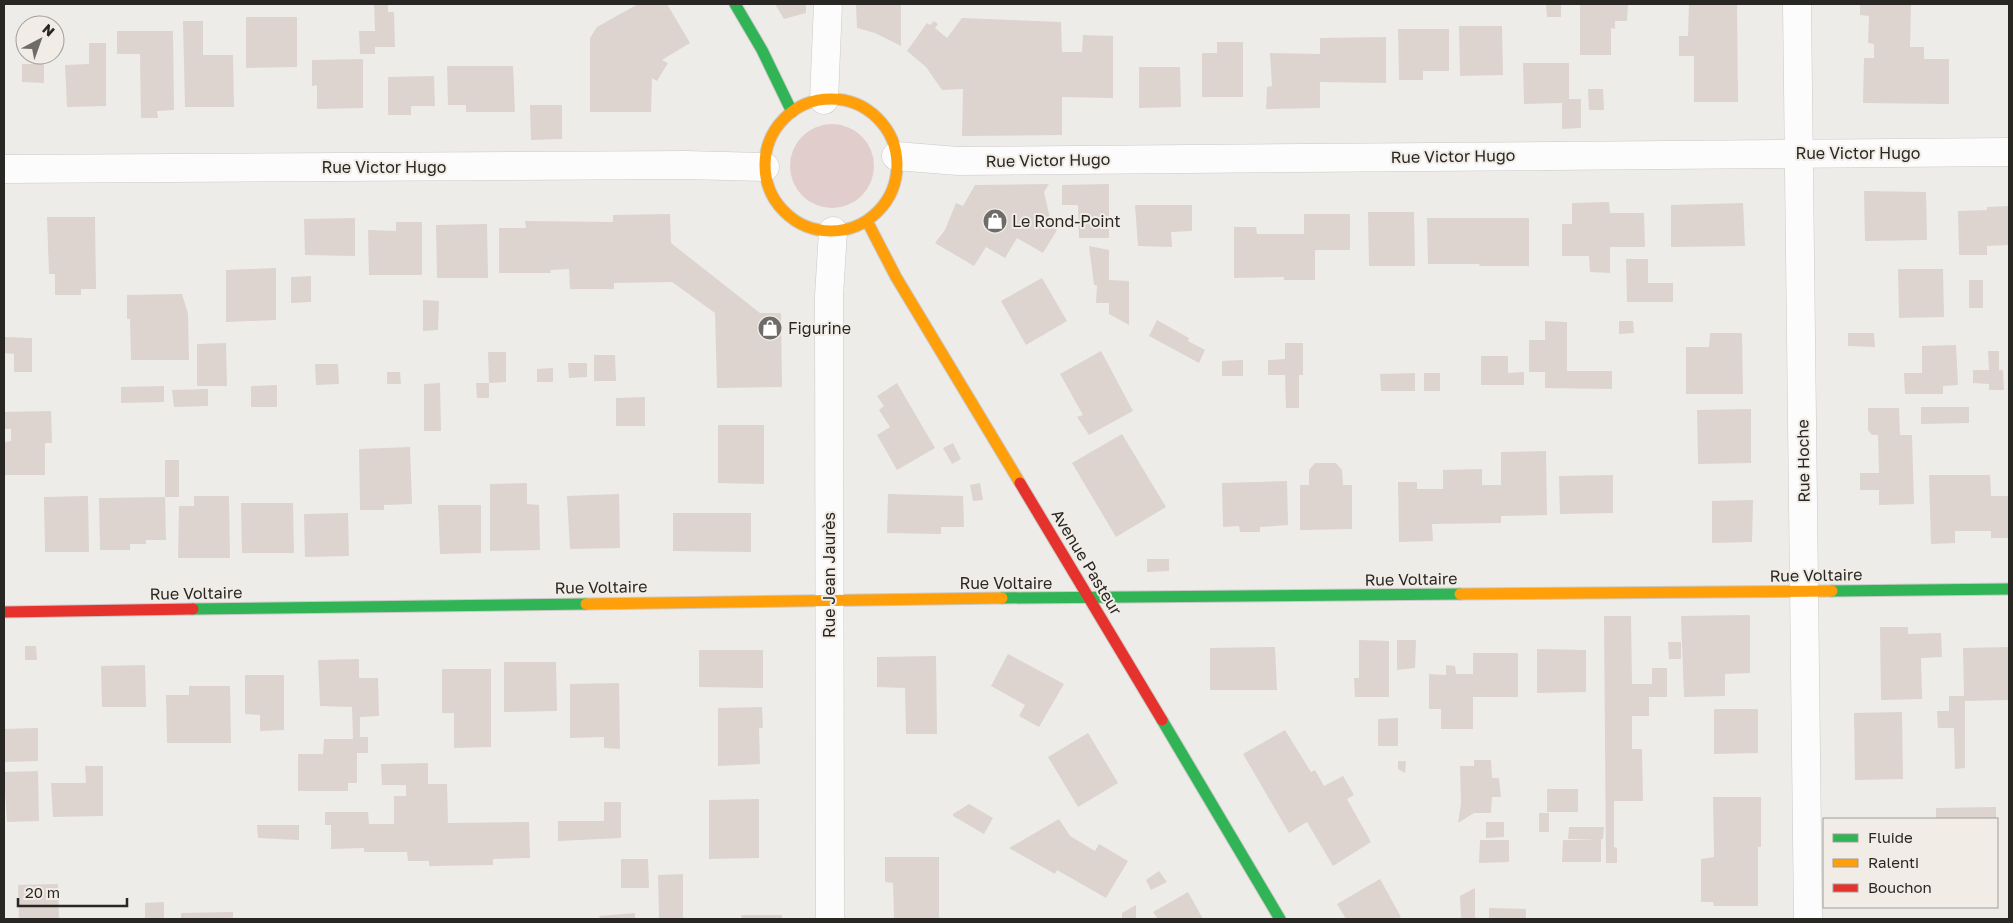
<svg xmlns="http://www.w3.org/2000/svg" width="2013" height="923" font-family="'Golos Text',sans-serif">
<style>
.green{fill:#e0cdcc}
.building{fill:#ddd3cf}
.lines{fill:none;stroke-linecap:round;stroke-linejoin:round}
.street-casing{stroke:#cbc9c7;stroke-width:29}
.fast-casing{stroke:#cbc9c7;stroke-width:13}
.slow-casing{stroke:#cbc9c7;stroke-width:13}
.jam-casing{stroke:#cbc9c7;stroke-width:13}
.street{stroke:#fcfcfc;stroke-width:28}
.fast{stroke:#30b455;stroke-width:11}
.slow{stroke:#ff9f0a;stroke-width:11}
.jam{stroke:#e5322d;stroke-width:11}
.labels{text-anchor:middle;stroke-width:4;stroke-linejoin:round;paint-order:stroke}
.street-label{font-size:16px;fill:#292724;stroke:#f1ece6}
.poi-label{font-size:16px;fill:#292724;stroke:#f1ece6;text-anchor:start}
</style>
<rect width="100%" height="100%" fill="#eeece9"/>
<path class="green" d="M790 166a42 42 0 1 1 84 0a42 42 0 1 1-84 0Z"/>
<path class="building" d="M374 4H388V12H394L395 47H375V54H360L359 31H375Z
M638 4H667L690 43 662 60 668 63 657 81 652 78 651 112H590V38L597 27Z
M775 4H806V13L784 19Z
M856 4H901V46L875 33 857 28Z
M1546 4H1561V17H1547Z
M1580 4H1628L1627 21H1615V29L1611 28V55H1580Z
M1689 4H1737L1738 102H1694V56H1679V36H1688Z
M1860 4H1911L1910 47H1924V59H1949V104L1863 103 1864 58H1874V44L1868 43 1869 16 1860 15Z
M246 17H297V67L246 68Z
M962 18 1061 22 1062 52H1082L1083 35 1113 36V98L1062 97V135L962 136 963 89 942 90 926 67 907 51 927 23 930 25 934 21 938 24 935 28 947 38Z
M183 21H203V55H233L234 107H185Z
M1459 26H1502L1503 75 1460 76Z
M1398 29H1449V71H1423V80H1399Z
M117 31H173L174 110 157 111 158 118H141L140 54H117Z
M1386 37V83L1320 82V108L1266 109 1267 87 1272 86 1270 53 1320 54V38Z
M1217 42H1243V97H1202V53H1217Z
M89 43H106V106L67 107 65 65 89 64Z
M363 59V108L317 109V85L312 86V60Z
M1523 63H1569V99H1581V128L1562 129V103L1524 104Z
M22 64H44V83L22 82Z
M447 66H513L515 112H466V105H448Z
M1139 67H1180L1181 107 1139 108Z
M434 76 435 106H411V115H388V77Z
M1588 89H1603L1604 110H1589Z
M530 105H562V139L531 140Z
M1049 184 1044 192 1052 227 1057 230 1043 253 1017 238 1005 258 986 247 974 266 935 243 945 230 956 203 963 206 975 185Z
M1109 184V238H1079L1078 205H1062V185Z
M1864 191 1926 192 1927 240 1865 241Z
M1609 202 1610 213H1644L1645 247H1610V273L1590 272 1589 256H1562V224H1572V203Z
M1743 203 1745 246 1671 247V205Z
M1135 205H1192V231L1171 232 1172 247 1138 246Z
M2009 206V245L1987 246V255H1959L1958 211 1987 210V207Z
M1368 212H1414L1415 266H1369Z
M670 214 671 243 760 313H781L782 387 717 388 715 313 672 282 614 283V289H570L569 269 550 270 551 273H499V228H526L525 221 613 222V215Z
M1304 214H1350V250H1315V280H1284V277L1234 278V227H1256L1257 234H1304Z
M47 217H95L96 289H81V295H55V274H49Z
M355 218V256L305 255 304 219Z
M1427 218H1529V266H1480L1479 264H1428Z
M396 222H422V275H369L368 230 396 231Z
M487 224 488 278H437L436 225Z
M1089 246 1109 250V280L1129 281V325L1109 314V303H1096L1097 285H1094Z
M1626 259H1648V283H1673V302H1627Z
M276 268V320L226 322V270Z
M1898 269H1943L1944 317 1899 318Z
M311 276V302L291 303V277Z
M1042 278 1067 321 1026 345 1001 301Z
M1969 280H1983V308H1969Z
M182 294 188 314 189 360H131L130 319H127V295Z
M423 300 439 301 438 330 423 331Z
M1157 320 1189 338 1188 341 1205 350 1199 363 1149 336Z
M1545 321 1567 322V371H1612V389L1545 388V372H1529V340H1545Z
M1619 321H1633L1634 333 1619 334Z
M1710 333H1742L1743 394H1686V347H1709Z
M1848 333H1874L1875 347 1848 346Z
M4 337 32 338V372H14V354L4 353Z
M226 343 227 386H197V344Z
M1285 343H1303V375H1299V408H1286L1285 375H1268V360L1285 359Z
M1956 345 1958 385 1943 386V394H1905L1904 373H1922V346Z
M1101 351 1133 411 1089 435 1077 417 1083 415 1060 374Z
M1988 351H1999V370H2003L2004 390H1989V384L1973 383V370H1989Z
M488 352H506V382L489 383Z
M594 355H615L616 381H594Z
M1481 356H1508V373L1524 372V385H1481Z
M1243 360V376H1222V361Z
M568 363H587V377L569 378Z
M315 364H338L339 384 316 385Z
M553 368V382H537V369Z
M387 372H400L401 384H387Z
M1415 373V391H1381L1380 374Z
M1424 373H1440V391H1424Z
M440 383 441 431H424V384Z
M476 383H489V398H477Z
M897 383 935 448 897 470 877 435 890 427 879 410 884 406 877 396Z
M277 385V407H251V386Z
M164 386V402L121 403V387Z
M208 389V406L174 407 172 390Z
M645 397V426H616V398Z
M1921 407H1969V423L1921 424Z
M1868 408H1899L1900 435H1912L1914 504 1879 505V490H1860V473H1879L1878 435H1872L1868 430Z
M1751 409V463L1698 464 1697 410Z
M51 411 52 443H45V475H4V442L11 441V429H4V412Z
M718 425H764V484L718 483Z
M1122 434 1166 507 1116 537 1072 463Z
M953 443 961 459 952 464 943 448Z
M410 447 412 504 384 505V510H360L359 449Z
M1546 451 1547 515 1501 516V523L1432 524 1433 541 1399 542 1398 482H1417V489H1443V470L1482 469V485H1501V452Z
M165 460H179V497H165Z
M1315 463H1336L1342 470 1343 485H1352V529L1300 530V485H1309V470Z
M1613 475V513L1560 514 1559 476Z
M1929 475H1990L1991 496H2009V538H1991V531H1955V543L1931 544Z
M1287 481 1288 525 1260 527V532H1240L1239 526 1223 527 1222 483Z
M527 483V504L539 505 540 550 490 551V484Z
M980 483 983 500 973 501 970 485Z
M619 494 620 548 570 549 567 496Z
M888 494 963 496 964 527H941V534L887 533Z
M88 496 89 552H45L44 497Z
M194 496H229L230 558H178L179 506H194Z
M165 497 166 540H146V544H130V550H100L99 498Z
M1753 500 1752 542 1712 543V501Z
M241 503H293L294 553H242Z
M438 505H481V553L440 554Z
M348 513 349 556 305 557 304 514Z
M673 513H751V552L673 551Z
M1147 559H1169V571L1147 572Z
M1750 615V673L1725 674V696L1684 697 1681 616Z
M1604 616H1631L1632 684H1652V668H1667V697H1649V716H1632V749H1642L1643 801H1614V847L1617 848V863H1606Z
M1880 627H1908V634L1941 633 1942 657 1921 658 1922 699 1881 700Z
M1359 640 1389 641V697H1355L1354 678H1359Z
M1397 640H1416L1415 668 1397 670Z
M1668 642H1681V659H1669Z
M25 646H36L37 660H25Z
M1275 647 1277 690H1210V648Z
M2009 647V700L1965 701V768L1955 769 1954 728H1938L1937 711H1949V696H1964L1963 648Z
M1537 649 1586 650V692L1537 693Z
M699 650H763V688L699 687Z
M1473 653H1518V697H1473V729H1441V709H1429V674L1446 675V665L1455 666 1456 674H1473Z
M1008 654 1064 684 1039 727 1019 716 1025 705 991 686Z
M936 656 937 734H906L905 688 877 687V657Z
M359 659V678H378L379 716 360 717V737H368V753H357V783H348V791H298V754H323L324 739H353L352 707 320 706 318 660Z
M504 662H556L557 711 504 712Z
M145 665 146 707H102L101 666Z
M442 669H491V747L454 748V713H442Z
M245 675H284V730L260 731V715L245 714Z
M619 683 620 749 604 748V737L570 738V684Z
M189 686H230L231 743H167L166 695H189Z
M762 707 763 728H759L760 764 718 766V708Z
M1714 709H1758V753L1714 754Z
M1902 712 1903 779 1855 780 1854 713Z
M1398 718V746H1378V719Z
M38 728V761L4 762V729Z
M1285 730 1311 772 1315 770 1324 786 1343 776 1354 795 1347 799 1371 842 1333 866 1307 822 1289 833 1243 754Z
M1088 733 1118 783 1078 807 1048 757Z
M1474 760H1491L1492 778H1499L1501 797H1492L1491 813H1474L1458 823 1461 804 1460 766H1474Z
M1398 761H1406L1405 773 1398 769Z
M428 763V784H447L448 823 529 822 530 858 493 859V865L429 866V861H408L407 852H364V848L331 849V825H325V812H368L369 824H394V796H406V785H382L381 764Z
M85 766H103V816L53 817 51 783H86Z
M38 771 39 821 7 822 4 772Z
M1547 789H1578V812H1547Z
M1713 797H1761V847H1758V906H1714L1713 902H1701V859L1714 857Z
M759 799V858L709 859V800Z
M604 802H621V838L558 841V821H604Z
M969 804 993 818 984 834 953 816V814Z
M1996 807V819H1936V808Z
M1539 813H1549V832H1539Z
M1059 819 1070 836 1095 851 1099 844 1128 861 1106 898 1057 870 1055 874 1009 848Z
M1486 822H1504V837L1486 838Z
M257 825H299V840L258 838Z
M1569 827H1604L1603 839H1601V862H1562L1563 840H1599L1568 839Z
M1480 840H1509V862L1479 863Z
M885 857H939V919H894L893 883 885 882Z
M621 859H648L649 888H621Z
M1159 871 1167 882 1151 890 1146 880Z
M683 874V919H659L658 875Z
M1380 879 1401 917 1397 919H1346L1337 904Z
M58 884 59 919H19L18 885Z
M1475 888V919H1461L1460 896Z
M1188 892 1203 919H1158L1153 912Z
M164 902V919H145V903Z
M1136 905V919H1122V913Z
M1489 908 1526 909V919H1489Z
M233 912V919H181V913Z
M635 913V919H600L599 916Z
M741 915H782V919H742Z"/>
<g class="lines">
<defs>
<path id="street" d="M1797 4 1808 919
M824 100 828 4
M896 156 958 161 2009 152
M4 169 685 165 765 167
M830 919 829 296 833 231"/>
<path id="fast" d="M735 4 762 50 792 112
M1832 591 2009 589
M1002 598 1460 594
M193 609 586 604
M1162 720 1280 919"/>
<path id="slow" d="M765 165a66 66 0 1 1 132 0a66 66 0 1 1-132 0Z
M867 221 896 277 1020 483
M1460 594 1832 591
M586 604 1002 598"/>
<path id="jam" d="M1020 483 1162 720
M4 612 193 609"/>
</defs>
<use href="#street" class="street-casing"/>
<use href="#fast" class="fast-casing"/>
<use href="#slow" class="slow-casing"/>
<use href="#jam" class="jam-casing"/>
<use href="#street" class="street"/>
<use href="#fast" class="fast"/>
<use href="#slow" class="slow"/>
<use href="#jam" class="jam"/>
</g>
<defs>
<symbol id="shop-disc" viewBox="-11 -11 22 22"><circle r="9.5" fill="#6e6c69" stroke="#f1ece6"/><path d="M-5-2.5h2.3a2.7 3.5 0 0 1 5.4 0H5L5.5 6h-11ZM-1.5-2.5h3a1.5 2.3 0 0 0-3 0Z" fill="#fff"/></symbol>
</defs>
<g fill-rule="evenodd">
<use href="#shop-disc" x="981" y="207" width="28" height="28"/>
<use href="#shop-disc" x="756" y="314" width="28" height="28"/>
</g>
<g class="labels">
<g class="street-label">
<text x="1858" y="159">Rue Victor Hugo</text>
<text transform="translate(1453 156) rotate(-1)" y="6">Rue Victor Hugo</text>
<text transform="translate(1048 160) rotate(-1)" y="6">Rue Victor Hugo</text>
<text x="384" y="173">Rue Victor Hugo</text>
<text transform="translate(1803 461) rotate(-91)" y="6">Rue Hoche</text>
<text transform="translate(1087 562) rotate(59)" y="6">Avenue Pasteur</text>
<text transform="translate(829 575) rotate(-90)" y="6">Rue Jean Jaurès</text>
<text transform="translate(1816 575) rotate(-1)" y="6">Rue Voltaire</text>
<text transform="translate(1411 579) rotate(-1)" y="6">Rue Voltaire</text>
<text x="1006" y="589">Rue Voltaire</text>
<text transform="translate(601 587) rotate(-1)" y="6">Rue Voltaire</text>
<text transform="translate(196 593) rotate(-1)" y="6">Rue Voltaire</text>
</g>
<g class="poi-label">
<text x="1012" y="227">Le Rond-Point</text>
<text x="788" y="334">Figurine</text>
</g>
</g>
<rect width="2013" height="923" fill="none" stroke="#292724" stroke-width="10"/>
<rect x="1823" y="818" width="175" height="90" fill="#f1ece6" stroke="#a19d98"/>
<rect x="1833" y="834" width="25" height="8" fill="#30b455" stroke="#a19d98"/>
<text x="1868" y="843" font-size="15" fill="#292724">Fluide</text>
<rect x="1833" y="859" width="25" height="8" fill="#ff9f0a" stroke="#a19d98"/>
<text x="1868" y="868" font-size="15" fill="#292724">Ralenti</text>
<rect x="1833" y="884" width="25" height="8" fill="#e5322d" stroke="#a19d98"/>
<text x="1868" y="893" font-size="15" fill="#292724">Bouchon</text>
<g transform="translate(40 40) rotate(41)"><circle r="24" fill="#f1ece6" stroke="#a19d98"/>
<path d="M0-4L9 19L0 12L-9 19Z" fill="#6e6c69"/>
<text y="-8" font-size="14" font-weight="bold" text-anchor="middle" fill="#292724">N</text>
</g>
<path d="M18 898v8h109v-8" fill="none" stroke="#292724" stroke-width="2.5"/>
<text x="25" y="898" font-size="15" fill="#292724" stroke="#f1ece6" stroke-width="4" paint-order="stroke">20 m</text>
</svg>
